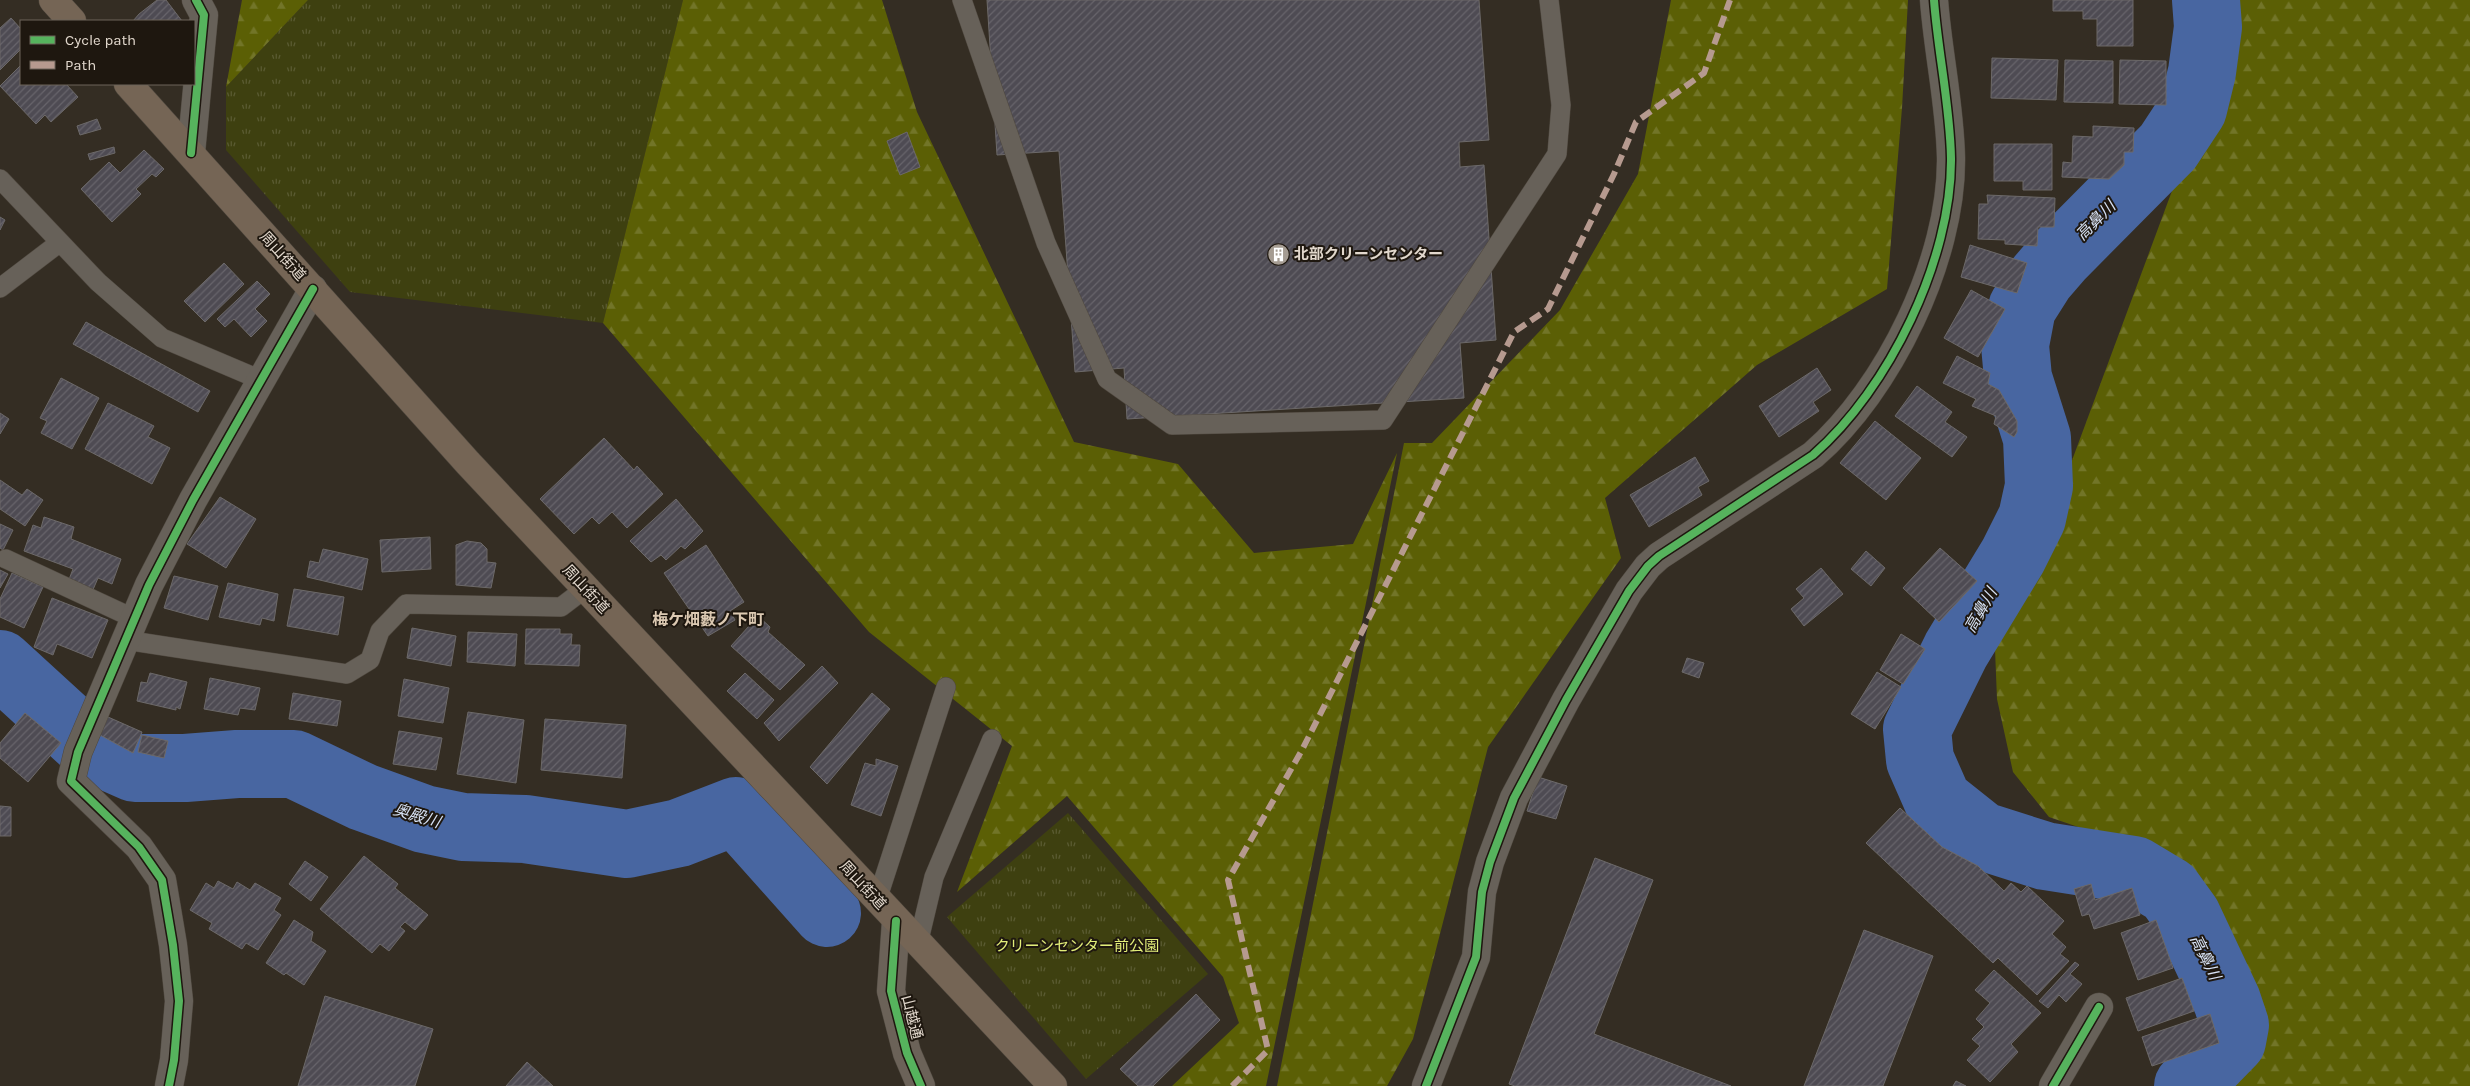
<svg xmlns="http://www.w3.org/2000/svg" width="2470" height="1086" font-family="Karla,'Noto Sans JP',sans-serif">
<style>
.grass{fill:url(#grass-tufts)}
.forest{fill:url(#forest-firs)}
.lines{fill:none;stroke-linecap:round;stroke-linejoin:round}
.river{stroke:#4866a1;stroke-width:68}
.building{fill:url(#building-hatch);stroke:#6c6969}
.lane-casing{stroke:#4f483f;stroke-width:20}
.street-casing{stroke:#4f483f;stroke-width:29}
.secondary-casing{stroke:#4f483f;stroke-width:29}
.highway-casing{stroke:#4f483f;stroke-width:29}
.lane{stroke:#676159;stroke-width:19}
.street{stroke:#676159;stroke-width:28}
.secondary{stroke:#6b6258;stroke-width:28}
.highway{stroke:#756555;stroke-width:28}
.quiet{stroke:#b69a8f;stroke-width:6;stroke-dasharray:12 6;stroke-linecap:butt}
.cycleway-casing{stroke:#1e170f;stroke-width:11}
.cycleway{stroke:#56b35d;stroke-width:8}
.labels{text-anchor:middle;stroke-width:4;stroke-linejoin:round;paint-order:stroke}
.poi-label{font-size:15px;font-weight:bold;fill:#e2d8cd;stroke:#1e170f;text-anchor:start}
.street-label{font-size:15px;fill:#e2d8cd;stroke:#1e170f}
.park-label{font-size:15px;fill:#e2ee79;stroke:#1e170f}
.water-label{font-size:16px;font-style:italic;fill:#d7e2f5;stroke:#1e170f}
.neighbourhood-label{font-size:16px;font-weight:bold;fill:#dcc9b2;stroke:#1e170f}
</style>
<defs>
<pattern id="grass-tufts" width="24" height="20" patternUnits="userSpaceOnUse" patternTransform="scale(1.25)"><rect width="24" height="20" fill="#3e4010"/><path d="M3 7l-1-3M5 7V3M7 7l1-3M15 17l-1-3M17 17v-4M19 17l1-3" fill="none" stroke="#5a5b32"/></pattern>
<pattern id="forest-firs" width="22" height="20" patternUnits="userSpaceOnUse" patternTransform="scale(1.25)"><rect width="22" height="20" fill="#5b5f05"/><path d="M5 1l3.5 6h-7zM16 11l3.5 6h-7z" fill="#727528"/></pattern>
<pattern id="building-hatch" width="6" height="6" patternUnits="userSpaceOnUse" patternTransform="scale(1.25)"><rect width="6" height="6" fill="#4e4b53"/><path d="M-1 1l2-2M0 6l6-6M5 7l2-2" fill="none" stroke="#67646b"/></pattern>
</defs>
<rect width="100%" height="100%" fill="#342d23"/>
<path class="grass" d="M308 0H683L603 323 350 292 226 150V87Z
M1068 813 1208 974 1086 1079 947 917Z"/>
<path class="forest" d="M242 0H308L226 87Z
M683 0H882L917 112 1074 442 1178 464 1254 553 1353 544 1397 453 1266 1086H1172L1239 1023 1223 977 1067 796 957 892 1012 746 869 632 603 323Z
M1671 0H1908L1902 108 1887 289 1757 365 1605 498 1621 558 1488 747 1413 1039 1387 1086H1277L1404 443H1432L1560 310 1638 174Z
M2219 0H2470V1086H2212L2251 1015 2190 881 2125 843 2049 817 2013 772 1997 699 1995 649 2061 490 2228 40Z"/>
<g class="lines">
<path class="river" d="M0 664 94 750 135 768H185L237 764H294L363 797 424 819 463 827 525 829 627 844 679 833 736 811 827 913
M2188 1086 2232 1041 2235 1025 2227 1001 2187 916 2169 891 2134 870 2045 856 1982 836 1938 801 1920 760 1917 729 1956 650 2013 556 2032 518 2039 486 2037 438 2018 378 2015 345 2022 308 2041 278 2060 256 2168 147 2193 109 2202 72 2208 27 2206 0"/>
</g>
<path class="building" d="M157 0H166L182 21H133L139 14Z
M987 0H1479L1489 140 1459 142 1460 167 1484 165 1496 340 1460 343 1464 398 1127 419 1124 368 1075 372 1059 151 997 155Z
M2053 0H2133V46H2097V19H2083V11H2053Z
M11 18 21 29V49L0 70V28Z
M1992 58 2058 60 2056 100 1991 98Z
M2065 60 2113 61V103L2064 102Z
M2120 60 2166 61V105L2119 104Z
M21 65V84H66L78 97 51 122 45 115 36 124 0 86Z
M97 119 101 129 80 135 77 126Z
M2093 126 2134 128 2133 152H2124V165L2109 179 2062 177 2063 162 2072 163 2073 136 2093 137Z
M907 132 920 167 900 175 887 141Z
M1994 144H2052V190H2023V181H1994Z
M114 147 115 153 90 160 88 154Z
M144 150 164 169 156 177 152 174 136 189 141 194 112 222 81 189 109 162 120 173Z
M1987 195 2055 198 2054 227H2038L2037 246 2005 244V240L1978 239 1979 204H1988Z
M0 217 5 220 0 230Z
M1970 245 2027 263 2017 293 1961 277Z
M224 263 244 284 205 322 184 301Z
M257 281 270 294 255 309 267 321 251 337 234 319 225 327 217 319Z
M1971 290 2005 309 1978 357 1944 338Z
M86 322 210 391 198 412 73 344Z
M1957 356 1990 373 1988 384 1999 390 2017 421V432L2014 437 1994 424 1996 416 1972 406 1976 399 1943 383Z
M1817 368 1831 390 1813 402 1819 411 1779 437 1759 406Z
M61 378 99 398 72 449 41 433 47 421 40 418Z
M1917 386 1952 412 1945 422 1967 437 1952 457 1895 416Z
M108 403 154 426 148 437 170 448 152 484 85 449Z
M0 413 9 419 0 434Z
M1875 421 1921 458 1886 500 1840 463Z
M604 438 634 470 637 466 663 494 627 528 612 512 599 524 592 517 574 534 540 499Z
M1695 457 1709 481 1698 487 1702 495 1649 527 1630 495Z
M0 480 22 495 27 489 43 500 25 526 0 509Z
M220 497 256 519 226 568 187 544Z
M676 499 703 531 685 549 681 546 666 560 661 555 651 562 630 541Z
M44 517 74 527 71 539 121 559 112 584 98 578 92 592 68 582 73 569 24 551 33 525 41 528Z
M0 524 13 530 3 550 0 548Z
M430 537 431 569 382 572 380 540Z
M467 541 481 543 487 549V562L496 563 491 588 456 585V545Z
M706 545 744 602 730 611 735 620 708 636 664 573Z
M1940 548 1977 581 1939 622 1903 588Z
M323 549 368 559 362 590 307 577 310 561 319 563Z
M1866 551 1885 568 1871 586 1851 569Z
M1821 568 1843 594 1804 626 1791 609 1804 598 1796 589Z
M0 570 8 574 0 588Z
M12 573 43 587 24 628 0 617V599Z
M174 576 218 586 208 620 164 608Z
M228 583 278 594 274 621 262 618 260 625 219 617Z
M294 589 344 597 338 635 287 626Z
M52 598 108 620 92 658 57 644 53 655 34 647Z
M758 616 770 627 768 632 805 665 780 690 731 646Z
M412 628 456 636 451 666 407 658Z
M526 629H560V634H572L571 645H580L579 666 525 664Z
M468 632 517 634 515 666 467 662Z
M1901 634 1925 649 1903 684 1880 670Z
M1687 658 1704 663 1699 678 1682 672Z
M822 666 838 683 779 741 764 723Z
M1877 672 1901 687 1875 729 1851 714Z
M150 673 187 682 180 709 176 707V710L137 701 141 682 147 683Z
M745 673 774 700 757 719 727 691Z
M210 678 260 688 255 710 240 708 238 715 204 709Z
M404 679 449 688 443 723 398 716Z
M293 693 341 701 337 726 289 719Z
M872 693 890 709 827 784 810 767Z
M468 712 524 720 516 783 457 774Z
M25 713 61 743 28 782 0 758V743Z
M108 717 142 732 133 753 100 735Z
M545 719 626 725 622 778 541 770Z
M399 731 442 738 436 770 393 764Z
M142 735 168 741 164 758 138 752Z
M876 759 898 766 881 816 851 805 865 763 876 766Z
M1538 777 1567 786 1556 819 1527 811Z
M0 806 11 807V836H0Z
M1900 808 1942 847 1978 866 2004 891 2011 883 2021 892 2027 886 2064 921 2052 934 2066 947 2060 954 2069 961 2037 995 1998 958 1993 963 1866 843Z
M364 856 398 884 395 888 428 915 415 930 405 922 400 927 405 931 389 951 380 944 372 953 320 909Z
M1595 858 1653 880 1594 1034 1731 1086H1515L1509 1084Z
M305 861 328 877 311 901 289 884Z
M218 881 233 889 237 882 250 890 255 883 281 898 274 910 281 915 258 950 246 943 242 949 209 929 212 923 190 910 206 883 214 888Z
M2091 884 2095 900 2132 888 2140 915 2094 929 2089 914 2082 916 2074 889Z
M294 920 313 932 311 941 326 951 304 985 286 973 284 975 266 963Z
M2156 920 2173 968 2138 980 2121 933Z
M1864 930 1933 956 1883 1086H1804Z
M2075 962 2079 965 2070 974 2082 984 2066 1002 2059 995 2048 1008 2039 1001Z
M1994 970 2041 1013 2011 1044 2018 1052 1990 1082 1967 1060 1980 1046 1972 1039 1984 1027 1976 1019 1990 1003 1975 990Z
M2182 978 2194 1011 2138 1031 2126 998Z
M1196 994 1220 1020 1153 1086H1138L1120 1069Z
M325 996 433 1029 415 1086H298Z
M2210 1014 2219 1043 2152 1066 2142 1037Z
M527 1062 553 1086H506Z
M1956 1081 1966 1086H1953Z"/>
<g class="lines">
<defs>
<path id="lane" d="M962 0 1046 243 1107 379 1172 425 1383 420 1557 154 1561 105 1549 0
M0 179 98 282 162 338 261 380
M0 288 59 243
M6 559 133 618
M125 640 347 674 370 660 380 631 406 604 561 607 586 588
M877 900 946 687
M918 944 934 877 992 739"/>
<path id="street" d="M191 153 204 15 196 0
M169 1086 174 1060 179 1001 173 945 162 880 139 847 71 781 78 752 149 585 193 500 313 289
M1426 1086 1476 957 1482 892 1490 862 1514 798 1566 700 1629 591 1648 566 1659 556 1813 455C1889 389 1952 259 1951 158 1950 105 1938 53 1934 0
M2053 1086 2099 1007"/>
<path id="secondary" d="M896 921 891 991 907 1053 921 1086"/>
<path id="highway" d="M53 0 72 21
M128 84 468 463 1053 1086"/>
</defs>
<use href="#lane" class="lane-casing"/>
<use href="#street" class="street-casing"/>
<use href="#secondary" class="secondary-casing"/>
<use href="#highway" class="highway-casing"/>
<use href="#lane" class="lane"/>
<use href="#street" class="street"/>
<use href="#secondary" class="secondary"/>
<use href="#highway" class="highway"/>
<path class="quiet" d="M1232 1086 1268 1050 1228 880 1302 750 1514 332 1548 309 1614 174 1636 122 1704 73 1730 0"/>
<defs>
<path id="cycleway" d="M191 153 204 15 196 0
M896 921 891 991 907 1053 921 1086
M169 1086 174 1060 179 1001 173 945 162 880 139 847 71 781 78 752 149 585 193 500 313 289
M1426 1086 1476 957 1482 892 1490 862 1514 798 1566 700 1629 591 1648 566 1659 556 1813 455C1889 389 1952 259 1951 158 1950 105 1938 53 1934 0
M2053 1086 2099 1007"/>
</defs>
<use href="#cycleway" class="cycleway-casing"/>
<use href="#cycleway" class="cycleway"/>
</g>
<defs>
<symbol id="building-disc" viewBox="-11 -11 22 22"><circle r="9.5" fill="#a59c92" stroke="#1e170f"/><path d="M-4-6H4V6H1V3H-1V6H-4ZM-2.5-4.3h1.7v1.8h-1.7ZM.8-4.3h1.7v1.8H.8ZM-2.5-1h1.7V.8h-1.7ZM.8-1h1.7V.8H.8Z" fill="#fff"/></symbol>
</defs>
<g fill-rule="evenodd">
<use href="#building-disc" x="1266" y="242" width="25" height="25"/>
</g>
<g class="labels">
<g class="poi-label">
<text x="1294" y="259">北部クリーンセンター</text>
</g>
<g class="street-label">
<text transform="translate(283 256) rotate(48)" y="5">周山街道</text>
<text transform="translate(586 589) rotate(47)" y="5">周山街道</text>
<text transform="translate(863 885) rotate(47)" y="5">周山街道</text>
<text transform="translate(912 1017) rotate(76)" y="5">山越通</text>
</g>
<g class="park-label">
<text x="1077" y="951">クリーンセンター前公園</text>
</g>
<g class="water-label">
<text transform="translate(2095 220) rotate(-45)" y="6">高鼻川</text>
<text transform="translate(1980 610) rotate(-60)" y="6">高鼻川</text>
<text transform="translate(417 815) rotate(17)" y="6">奥殿川</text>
<text transform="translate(2206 957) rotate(64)" y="6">高鼻川</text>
</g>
<g class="neighbourhood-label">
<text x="708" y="625">梅ケ畑藪ノ下町</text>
</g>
</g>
<rect x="20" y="20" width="175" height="65" fill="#1e170f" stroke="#6c645b"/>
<rect x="30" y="36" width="25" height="8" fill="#56b35d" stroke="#6c645b"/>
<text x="65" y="45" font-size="15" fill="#e2d8cd">Cycle path</text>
<rect x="30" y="61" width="25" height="8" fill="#b69a8f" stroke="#6c645b"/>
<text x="65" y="70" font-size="15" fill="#e2d8cd">Path</text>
</svg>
